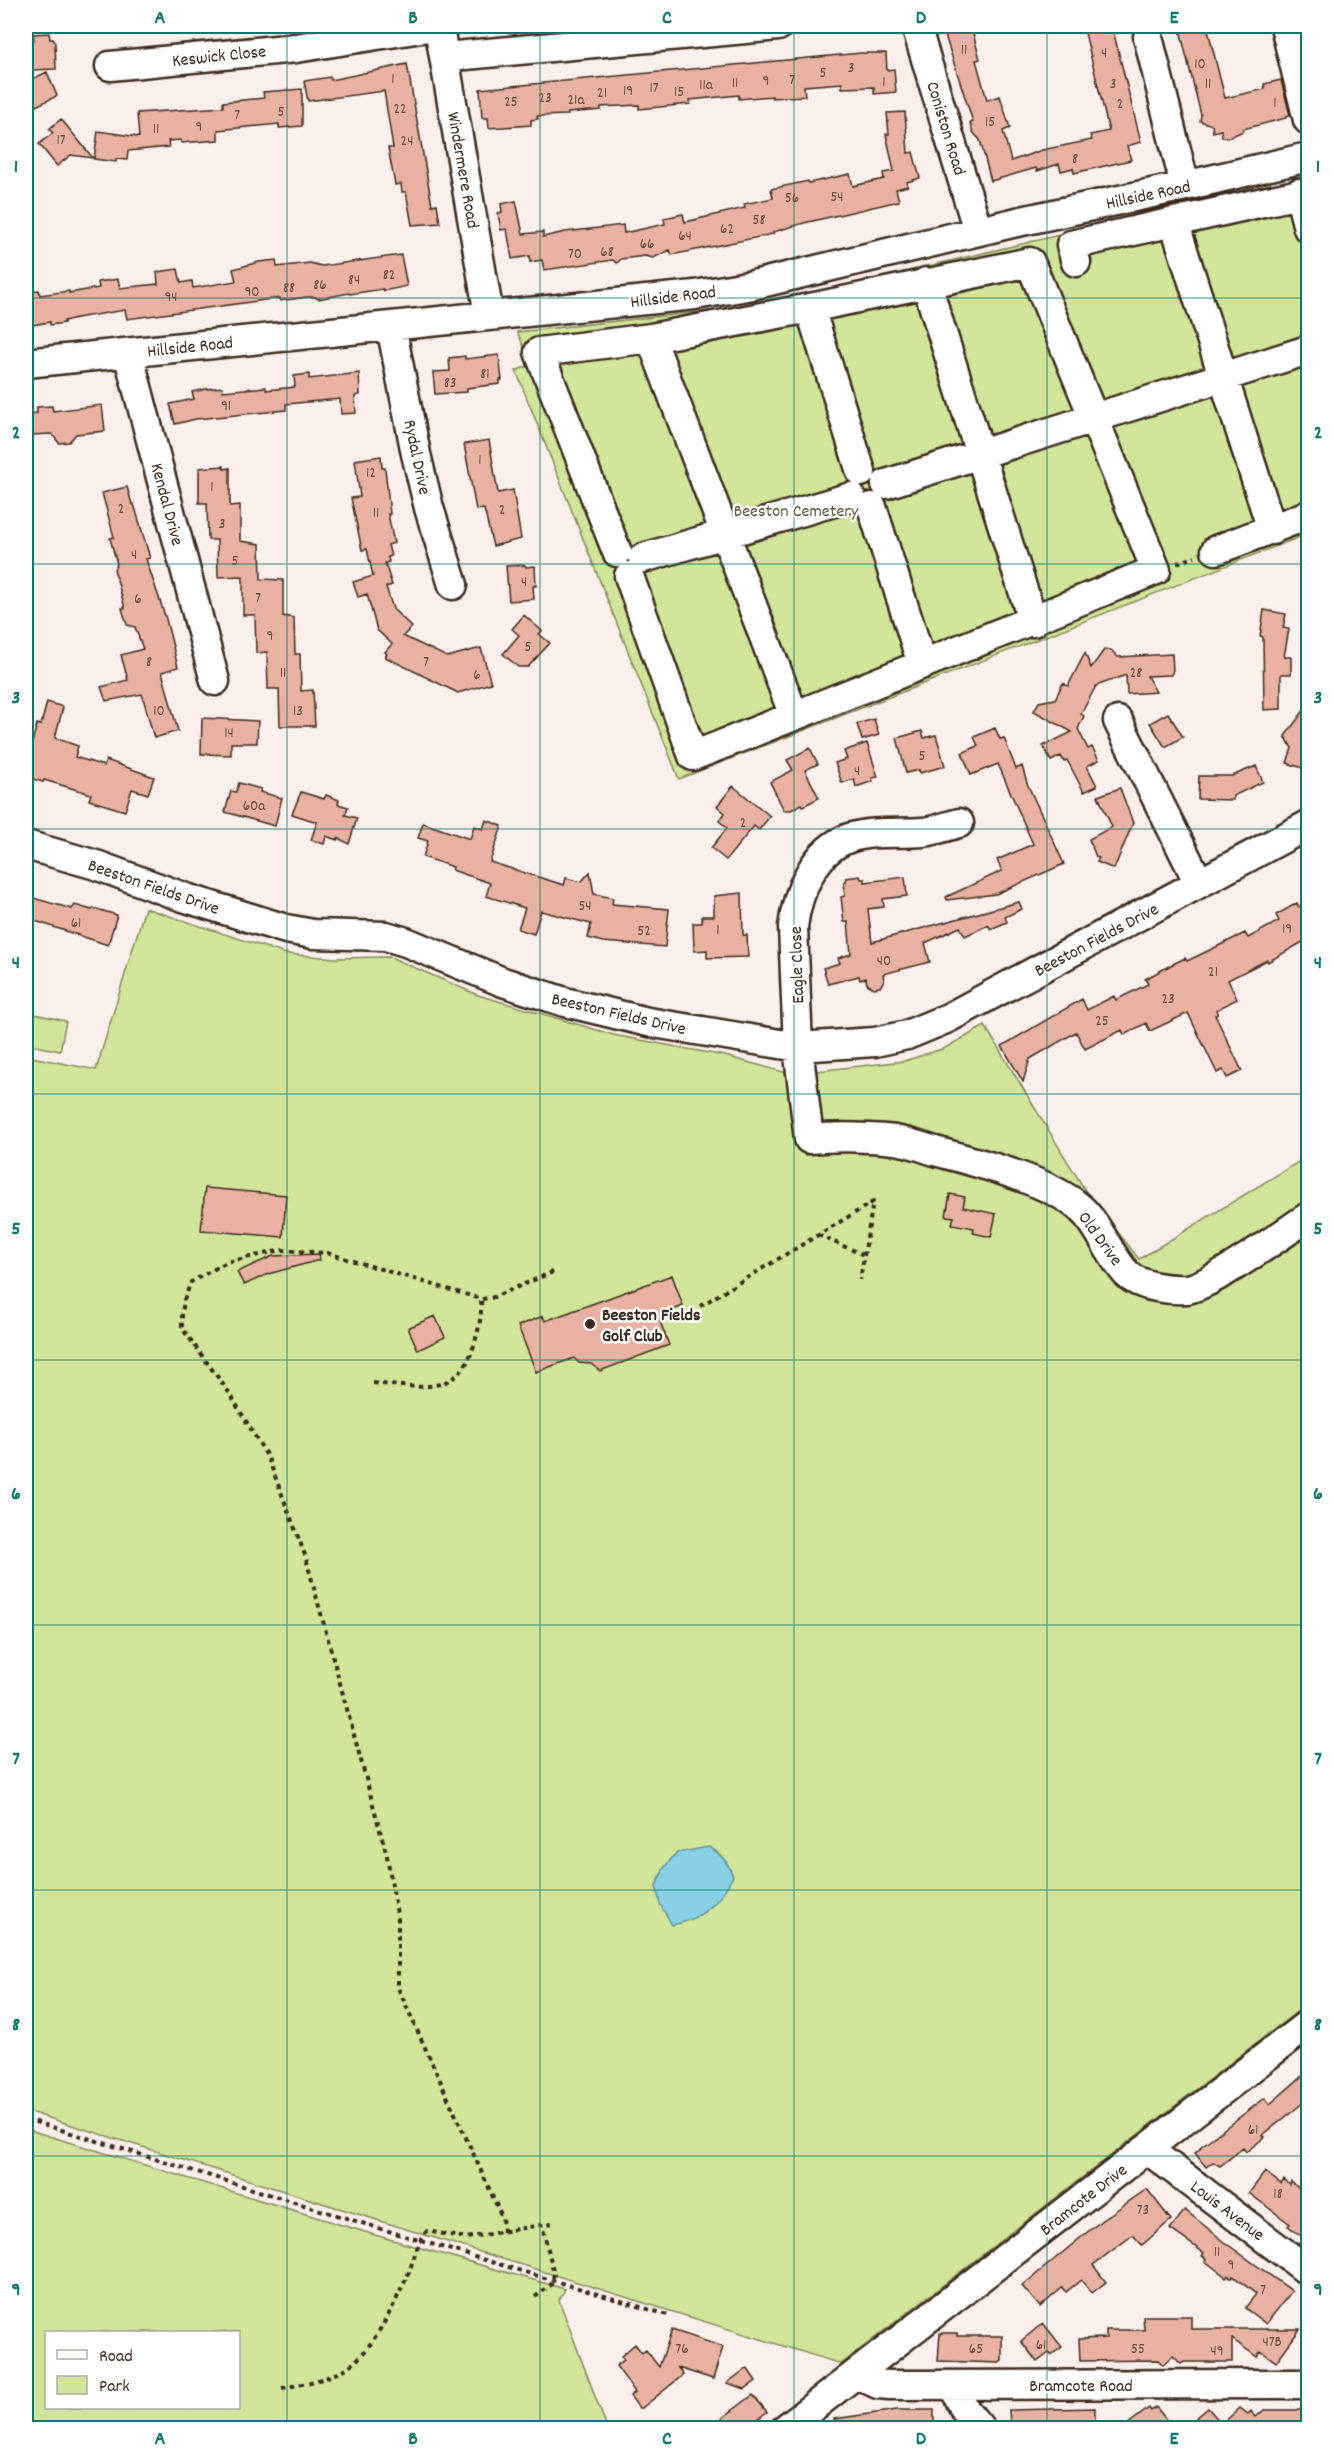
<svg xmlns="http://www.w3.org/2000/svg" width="1334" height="2454" font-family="Dekko,sans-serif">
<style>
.green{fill:#d0e599;stroke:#86885c;stroke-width:1.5;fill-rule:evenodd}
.water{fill:#87d1e7;stroke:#698e97;stroke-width:1.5}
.building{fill:#e9b1a1;stroke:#3b2a1e;stroke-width:1.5}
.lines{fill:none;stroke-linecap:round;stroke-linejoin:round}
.minor-casing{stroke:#3b2a1e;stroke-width:33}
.path{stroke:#3b2a1e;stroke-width:4;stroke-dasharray:4.5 4.5;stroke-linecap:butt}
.minor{stroke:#fff;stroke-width:28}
.grid{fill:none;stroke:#0f766e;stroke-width:1.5;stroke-opacity:0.55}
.poi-dot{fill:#3b2a1e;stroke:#fff;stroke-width:2}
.labels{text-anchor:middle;stroke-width:5;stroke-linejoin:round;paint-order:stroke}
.number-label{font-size:15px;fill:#664c3f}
.street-label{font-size:18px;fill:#3b2a1e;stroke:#fff}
.park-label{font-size:18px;fill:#60593d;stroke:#fff}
.poi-label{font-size:18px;font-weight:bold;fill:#3b2a1e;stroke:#fff;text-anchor:start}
.neatline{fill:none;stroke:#0f766e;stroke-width:2}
.grid-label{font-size:20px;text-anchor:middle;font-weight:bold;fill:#0f766e}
</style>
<rect width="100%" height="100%" fill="#fbefec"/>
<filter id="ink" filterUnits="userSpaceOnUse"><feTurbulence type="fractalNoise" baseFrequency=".0167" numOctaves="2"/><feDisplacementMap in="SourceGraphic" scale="12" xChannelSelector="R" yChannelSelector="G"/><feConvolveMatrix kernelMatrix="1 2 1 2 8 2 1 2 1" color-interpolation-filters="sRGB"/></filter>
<g filter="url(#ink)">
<path class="green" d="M1308 176V534L679 779 516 371 532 364 517 332 764 305Z
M145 908 286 954 335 958 390 957 478 995 614 1035 725 1056 791 1074 904 1061 945 1048 985 1026 1088 1195 1139 1259 1308 1156V2003L841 2364 26 2111V1056L96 1070Z
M26 1012 66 1021 60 1051 26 1044Z
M26 2129 375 2235 565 2289 559 2300 607 2428H26ZM238 2332V2408H46V2332Z"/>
<path class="water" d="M709 1847C720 1853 729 1864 733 1876 719 1903 703 1919 672 1925L660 1904 656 1886 664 1868 676 1853Z"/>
<path class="building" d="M942 26H971L980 59 976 60 987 100 1000 96 1010 128 1003 131 1011 161 1042 150 1092 140 1090 135 1109 131 1084 29 1112 26 1141 142 1127 146 1131 160 1074 173 1073 168 1061 171 1059 164 1037 171 1036 168 991 181 980 140 973 132 970 123 973 122Z
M1179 26H1207L1225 98 1265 89 1264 84 1281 80 1290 115 1286 116V118L1243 129V131L1230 137H1222L1221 130 1213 132 1212 125 1200 121 1201 115Z
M49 33 50 39H53L55 43 56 69 30 70 28 41 34 40 33 34Z
M861 53H886L887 70 894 69 896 92 874 94V87L842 88V83L804 86 805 96 772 98V96L739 99V95L690 100V104L639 109V105L601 107V110L568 113V115L537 116 538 119 531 120V125L489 128 488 118H482L480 89Z
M407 64 432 205 437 204 440 223 412 225 406 192H402L401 184 395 185 388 148H393L384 91 308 101 304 81 330 77 331 80Z
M47 72 57 96 36 106 26 82Z
M302 89V126L279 128V124L218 130V140L181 143V140L168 141 169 147 128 151 127 160 116 159V162L94 159 98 131 139 137 137 113 223 107V102L264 98 263 92Z
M905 112 908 153 913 152 920 178 907 182 908 186 896 189 899 201 804 223 773 232V234L672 255 670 250 653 258 645 256 621 259 617 263 613 260 544 270 542 260 530 262V256L512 259 507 229 501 230 498 213 502 212 501 204 516 201 523 234 543 232V237L565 232 623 225 624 233 665 224 664 218 683 214 685 222 745 208 744 204 773 198 771 189 808 181 809 183 850 174 853 186 884 179 883 173 894 171 886 134H889L887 113Z
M61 119 93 158 71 155 57 166 39 144 53 133 49 129Z
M401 255 407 286 384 291 383 289 350 294 349 293 318 299 315 297H307L280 301V298L127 319 125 310 76 318 64 321V323L50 325V322L26 326V292L39 290 40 295 69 291V293L99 288 98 282 118 279 120 288 158 284 157 272 178 269 181 283 192 281 193 288 236 281 233 269 259 262 276 260 277 267 310 263 322 266Z
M499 355 502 380H500V384L467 388V392L435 394 433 372 450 371 449 358 465 356V359Z
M359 373 360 395 355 396 356 413 341 414 340 399 286 404V410L196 419 175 424 170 404 194 399 192 392 206 389 222 387 223 391 266 387V390L295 387 294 376 309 374V379Z
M102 405 105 431 76 434 69 442 59 443 52 434 31 435 29 414 37 413V407L52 406 53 411Z
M489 440 498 493 513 490 521 539 493 546 484 509 476 510 464 444Z
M381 456 382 468H385L390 514H388L394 543 388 545 391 556 388 557 389 562 385 563 392 585 386 587 393 609 412 627 403 636 447 657 481 648 491 683 458 693 385 657 387 654 385 652 392 644 377 630 367 594 358 597 353 582 373 576 367 549 362 550 351 498 360 497 355 460Z
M224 466V469L230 468V506L240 505V541L260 544 261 579 283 580V616L294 618 295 654H300L301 691 313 690 315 726H280L279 689H268L267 652 256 653 255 615H243V576L218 577 217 540H208L207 503H199V468Z
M127 487 132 504H134L150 558 146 559 166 619 178 667 162 672 178 731 154 738 142 694 106 701 101 687 128 680 121 655 143 649 135 627 127 625 122 608H125L114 569 117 564 110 538 114 537 102 493Z
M525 565 526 567 535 566 536 586H533L534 599 509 601 506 566Z
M1264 610 1286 614 1283 628 1289 629 1284 657H1291V674H1281V709L1264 710 1263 637 1260 636Z
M524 615 542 631 539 634 550 643 528 667H518L503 654 519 635 512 629Z
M1104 650H1111L1118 657 1172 654 1173 670 1171 675 1147 676 1156 692 1127 694 1126 675 1096 686 1081 714 1084 716 1078 729 1088 749 1092 747 1099 760 1087 766 1097 786 1084 792 1067 760 1064 762 1061 756 1051 761 1043 746 1072 732 1034 711 1039 702 1055 699 1063 683 1068 686 1085 653 1091 668Z
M47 702 63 707 55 738 78 746 75 757 104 766 106 760 154 777 148 794 132 789 125 811 89 800 91 794 44 780 43 782 26 777V748L30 750 37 724 41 725Z
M1308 705V750L1303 768 1287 763 1292 748 1285 736Z
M1168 713 1183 737 1165 747 1150 723Z
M202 718 258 721 257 743H231V755L201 754Z
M874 719 879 735 862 740 857 724Z
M995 728 1000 739 1004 738 1016 769 1022 766 1027 783 1064 864 996 894 947 900 946 897 1002 871 997 860 1033 844 998 764 971 775 962 753 978 746 974 737Z
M922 731 924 738 936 735 945 766 920 773 919 770 906 773 897 738Z
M867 743 878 777 872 778 873 781 856 787 854 779 842 783 835 763 847 759 844 751Z
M810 748 818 764 805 770 819 798 803 806 802 804 791 810H784L770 782 793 770 787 760Z
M1256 766 1263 782 1233 796V800L1198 799 1199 776H1232Z
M239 783 261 789 260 792 282 798 275 826 225 812 231 791 236 792Z
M733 786 770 816 759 830 754 826 726 860 711 848 727 828 719 821 725 813 717 806Z
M1120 788 1133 823 1114 869 1097 862 1099 858 1096 857 1089 839 1112 827 1098 796Z
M301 792 324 799 326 795 339 800 338 804 348 807 345 815 357 818 349 844 338 838 337 840 326 836 324 844 311 840 317 822 292 814Z
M486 820 502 826 490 862 564 885 566 878 581 882 590 872 594 894 613 898 612 904 669 909 665 947 603 942 588 938 591 924 541 911 534 934 518 929 525 908 486 896 490 883 452 870 453 867 423 857 428 841 418 838 423 823 470 839 474 826 483 829Z
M860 876 861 879H865V882L905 877 907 896 883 899 884 907 868 909 872 942 1019 902 1022 909 1005 917 1007 922 991 929 988 925 965 936 960 927 925 943 930 962 883 974 884 980 880 987 874 988 867 984 866 978 860 980 859 976 828 984 823 968 840 963 838 958 851 954 848 922H844L841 897 845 896 844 882H846V878Z
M742 893 743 935H747L748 957 707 958V950L694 951 693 923H702V916H714V896Z
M26 896 72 909 75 905 92 910 93 908 117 915 108 945 26 918Z
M1308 902V939L1268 962 1267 960 1228 980 1237 999 1216 1010 1218 1014 1215 1015 1242 1071 1227 1078 1223 1070 1217 1073 1188 1013 1150 1031 1146 1023 1124 1035 1122 1030 1085 1049 1076 1032 1030 1059 1023 1082 1002 1046 1082 999 1087 1010 1114 996 1116 1000 1148 984 1145 979 1169 966 1185 958 1187 961 1245 933 1248 938 1279 921 1276 915 1297 903 1299 907Z
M205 1188 286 1195 283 1237 201 1230Z
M950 1194 965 1197 963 1207 996 1214 991 1237 973 1233 974 1228 952 1224 954 1217 946 1216Z
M319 1254 320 1260 268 1274 244 1285 237 1272 273 1256Z
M672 1275 683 1306 658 1316 669 1345 600 1371 591 1364 579 1363 574 1358 536 1372 518 1326 543 1316 545 1321Z
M435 1316 445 1337 418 1350 408 1328Z
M1308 2071V2099L1263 2135 1265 2137 1246 2152 1243 2148 1220 2166 1213 2162 1206 2167 1195 2153 1201 2148 1200 2147 1265 2098 1270 2104Z
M1265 2172 1281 2184 1284 2180 1290 2185 1291 2182 1308 2195V2241L1288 2226 1290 2224 1249 2193Z
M1147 2189 1171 2220 1142 2245 1133 2235 1093 2265 1106 2282 1092 2293 1081 2280 1066 2292 1062 2288 1040 2307 1022 2286 1102 2220Z
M1185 2210 1231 2247 1292 2291 1266 2324 1245 2308 1256 2294 1233 2276 1232 2278 1228 2275 1226 2277 1205 2261 1207 2259 1202 2256 1204 2253 1170 2229Z
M1143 2316H1191V2329H1300L1276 2362 1261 2351 1257 2357 1232 2339V2362H1184L1181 2364 1173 2356 1163 2365 1158 2360 1080 2361 1079 2339 1106 2338V2330H1144Z
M1043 2323 1062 2347 1051 2355 1049 2353 1037 2362 1021 2341Z
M672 2330 723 2347 713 2379 678 2368 683 2375 642 2408H639L630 2396 635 2392 616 2366 624 2360 621 2356 635 2344 642 2353 646 2350 659 2367Z
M940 2333H957V2336H1002V2361L999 2363 938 2361Z
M747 2368 756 2381 745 2389 727 2383Z
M753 2395 767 2412 746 2428H709Z
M1156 2407 1173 2428H1123L1149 2408 1151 2411Z
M1095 2408V2424H1074V2428H1019V2425H1010L1009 2410Z
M1208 2408 1222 2424 1240 2408 1248 2414 1251 2411 1256 2417 1264 2410H1308V2428H1184Z
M897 2410H934V2428H834V2419Z"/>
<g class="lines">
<defs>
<path id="minor" d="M916 26 978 231
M1285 26 1308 120
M1148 37 1185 186
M441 39 489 315
M445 57 778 26
M110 66 296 48 434 26
M1299 193 1308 228
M1174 222 1272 530
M1076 262 1071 245 1308 192
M926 282 1033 622
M810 308 861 472
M391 326 416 454 429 508 453 585
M651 338 810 308 1030 262 1156 570 794 716
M128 353 215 681
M26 363 695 295 753 285 1017 222 1185 186 1308 157
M886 484 1308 350
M872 507 922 664
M1216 550 1308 515
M617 552 539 352 651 338 794 716 693 756 629 576
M643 558 851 497
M1118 721 1199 883
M959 823C947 826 935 831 923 832 899 834 873 830 849 838 814 850 797 893 793 927L798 1047 809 1139C838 1136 866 1137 895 1140 909 1142 922 1147 935 1151 975 1162 1048 1180 1079 1207 1100 1225 1108 1254 1127 1274 1140 1287 1170 1290 1187 1289 1209 1287 1285 1232 1308 1217
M26 845 96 865 183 897 286 929 313 934 386 936 406 942 503 982 565 1002 648 1022 798 1047 875 1042 907 1035 948 1018 1308 825
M1147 2149 1308 2271
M857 2374 878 2384 890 2385 1308 2384
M953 2385 965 2410 980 2428
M786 2428 1308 2024"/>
</defs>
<use href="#minor" class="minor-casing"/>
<path class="path" d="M1177 563 1195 557
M818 1235 864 1255
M700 1306 873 1202 860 1280
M373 1383C416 1387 459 1398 474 1345 479 1329 482 1316 481 1299
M26 2119 375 2227 671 2316
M503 2232 502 2217 398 1988V1920L387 1856 305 1555 268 1458 230 1394 182 1328V1314L184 1300 191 1282 227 1262 282 1250 327 1253 481 1299 491 1298 555 1271
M535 2297 551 2285 554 2274 542 2225
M282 2388C303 2384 326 2380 345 2369 371 2354 394 2305 407 2277 413 2263 417 2242 427 2231L466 2238 552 2223"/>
<use href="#minor" class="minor"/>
</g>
</g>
<path class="grid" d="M287 26V2428M540 26V2428M794 26V2428M1047 26V2428M26 298H1308M26 564H1308M26 829H1308M26 1094H1308M26 1360H1308M26 1625H1308M26 1890H1308M26 2156H1308"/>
<circle class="poi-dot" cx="590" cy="1324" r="6"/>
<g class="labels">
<g class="number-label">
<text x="964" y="54">11</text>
<text x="1104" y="57">4</text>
<text x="1200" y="68">10</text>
<text x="851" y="72">3</text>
<text x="823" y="77">5</text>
<text x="393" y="83">1</text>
<text x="792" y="84">7</text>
<text x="766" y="85">9</text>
<text x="884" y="86">1</text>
<text x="735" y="87">11</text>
<text x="1113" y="88">3</text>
<text x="1208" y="88">11</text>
<text x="706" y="89">11a</text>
<text x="654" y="92">17</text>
<text x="628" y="95">19</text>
<text x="679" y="96">15</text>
<text x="602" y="97">21</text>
<text x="545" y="102">23</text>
<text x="576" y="104">21a</text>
<text x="511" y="106">25</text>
<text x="1275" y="107">1</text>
<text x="1120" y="108">2</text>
<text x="400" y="113">22</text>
<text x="281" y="116">5</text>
<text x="237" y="119">7</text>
<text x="990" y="126">15</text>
<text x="199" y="131">9</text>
<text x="156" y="133">11</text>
<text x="61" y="144">17</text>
<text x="407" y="145">24</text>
<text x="1075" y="163">8</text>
<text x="837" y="201">54</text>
<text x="792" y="202">56</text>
<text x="759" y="224">58</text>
<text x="727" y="233">62</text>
<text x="685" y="240">64</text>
<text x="647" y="248">66</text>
<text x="607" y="256">68</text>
<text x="575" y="258">70</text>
<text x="389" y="279">82</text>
<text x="354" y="284">84</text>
<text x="320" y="289">86</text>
<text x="289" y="292">88</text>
<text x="252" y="296">90</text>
<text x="171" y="301">94</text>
<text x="485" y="378">81</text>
<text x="450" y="387">83</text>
<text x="226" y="410">91</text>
<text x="480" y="464">1</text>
<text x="371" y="477">12</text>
<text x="212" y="491">1</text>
<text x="121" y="513">2</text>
<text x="502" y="514">2</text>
<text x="376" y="517">11</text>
<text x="222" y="528">3</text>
<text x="134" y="559">4</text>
<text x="235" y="565">5</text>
<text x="524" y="586">4</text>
<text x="258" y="602">7</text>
<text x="138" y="603">6</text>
<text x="270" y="640">9</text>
<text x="528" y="651">5</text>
<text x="149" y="666">8</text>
<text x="426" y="666">7</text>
<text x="283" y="677">11</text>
<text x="1136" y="677">28</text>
<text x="477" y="679">6</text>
<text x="159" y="715">10</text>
<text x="298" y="715">13</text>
<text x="229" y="737">14</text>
<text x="922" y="760">5</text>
<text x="857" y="775">4</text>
<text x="254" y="810">60a</text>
<text x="743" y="827">2</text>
<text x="585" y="910">54</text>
<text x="76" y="927">61</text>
<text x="1287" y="933">19</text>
<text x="718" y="934">1</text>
<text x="644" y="935">52</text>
<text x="884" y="965">40</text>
<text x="1213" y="976">21</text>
<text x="1168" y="1003">23</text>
<text x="1102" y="1025">25</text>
<text x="1253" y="2134">61</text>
<text x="1278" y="2198">18</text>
<text x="1143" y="2214">73</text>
<text x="1217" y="2256">11</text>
<text x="1231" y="2269">9</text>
<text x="1263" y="2294">7</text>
<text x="1272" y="2346">47B</text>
<text x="1041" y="2349">61</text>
<text x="682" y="2353">76</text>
<text x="976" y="2353">65</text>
<text x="1138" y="2353">55</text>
<text x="1217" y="2355">49</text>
</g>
<g class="street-label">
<text transform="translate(219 55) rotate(-6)" y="6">Keswick Close</text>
<text transform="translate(947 128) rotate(73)" y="6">Coniston Road</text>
<text transform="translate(464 170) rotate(80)" y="6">Windermere Road</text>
<text transform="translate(1148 194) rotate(-12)" y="6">Hillside Road</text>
<text transform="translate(673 296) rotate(-7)" y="6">Hillside Road</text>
<text transform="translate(190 346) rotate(-6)" y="6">Hillside Road</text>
<text transform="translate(418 457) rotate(78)" y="6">Rydal Drive</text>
<text transform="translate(168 504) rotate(75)" y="6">Kendal Drive</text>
<text transform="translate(154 886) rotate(19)" y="6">Beeston Fields Drive</text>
<text transform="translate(1096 939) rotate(-28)" y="6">Beeston Fields Drive</text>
<text transform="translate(796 965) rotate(-92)" y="6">Eagle Close</text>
<text transform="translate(619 1013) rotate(13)" y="6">Beeston Fields Drive</text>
<text transform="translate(1101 1238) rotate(54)" y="6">Old Drive</text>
<text transform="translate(1083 2199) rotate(-38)" y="6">Bramcote Drive</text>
<text transform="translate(1228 2210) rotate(37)" y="6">Louis Avenue</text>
<text x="1081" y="2391">Bramcote Road</text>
</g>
<g class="park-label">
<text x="796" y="516">Beeston Cemetery</text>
</g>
<g class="poi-label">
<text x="602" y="1320">Beeston Fields<tspan x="602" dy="21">Golf Club</tspan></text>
</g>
</g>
<rect width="1334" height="2454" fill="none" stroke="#fff" stroke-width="66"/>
<rect x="45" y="2331" width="195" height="78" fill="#ffffff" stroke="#b1aaa5" stroke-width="1.5"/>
<rect x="57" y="2350" width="30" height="9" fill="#ffffff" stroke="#b1aaa5" stroke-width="1.5"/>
<text x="99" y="2361" font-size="18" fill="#3b2a1e">Road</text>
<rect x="57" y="2376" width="30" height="18" fill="#d0e599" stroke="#b1aaa5" stroke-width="1.5"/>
<text x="99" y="2391" font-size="18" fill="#3b2a1e">Park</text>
<rect x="33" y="33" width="1268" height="2388" class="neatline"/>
<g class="grid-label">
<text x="160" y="23">A</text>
<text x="413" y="23">B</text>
<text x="667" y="23">C</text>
<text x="921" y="23">D</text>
<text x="1174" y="23">E</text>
<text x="16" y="172">1</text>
<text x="1318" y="172">1</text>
<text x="16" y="438">2</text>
<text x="1318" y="438">2</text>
<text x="16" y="703">3</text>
<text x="1318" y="703">3</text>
<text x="16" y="968">4</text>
<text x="1318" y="968">4</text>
<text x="16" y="1234">5</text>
<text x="1318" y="1234">5</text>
<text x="16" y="1499">6</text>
<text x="1318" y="1499">6</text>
<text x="16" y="1764">7</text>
<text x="1318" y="1764">7</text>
<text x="16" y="2030">8</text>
<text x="1318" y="2030">8</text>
<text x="16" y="2295">9</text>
<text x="1318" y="2295">9</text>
<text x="160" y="2444">A</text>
<text x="413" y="2444">B</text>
<text x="667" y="2444">C</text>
<text x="921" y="2444">D</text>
<text x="1174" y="2444">E</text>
</g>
</svg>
